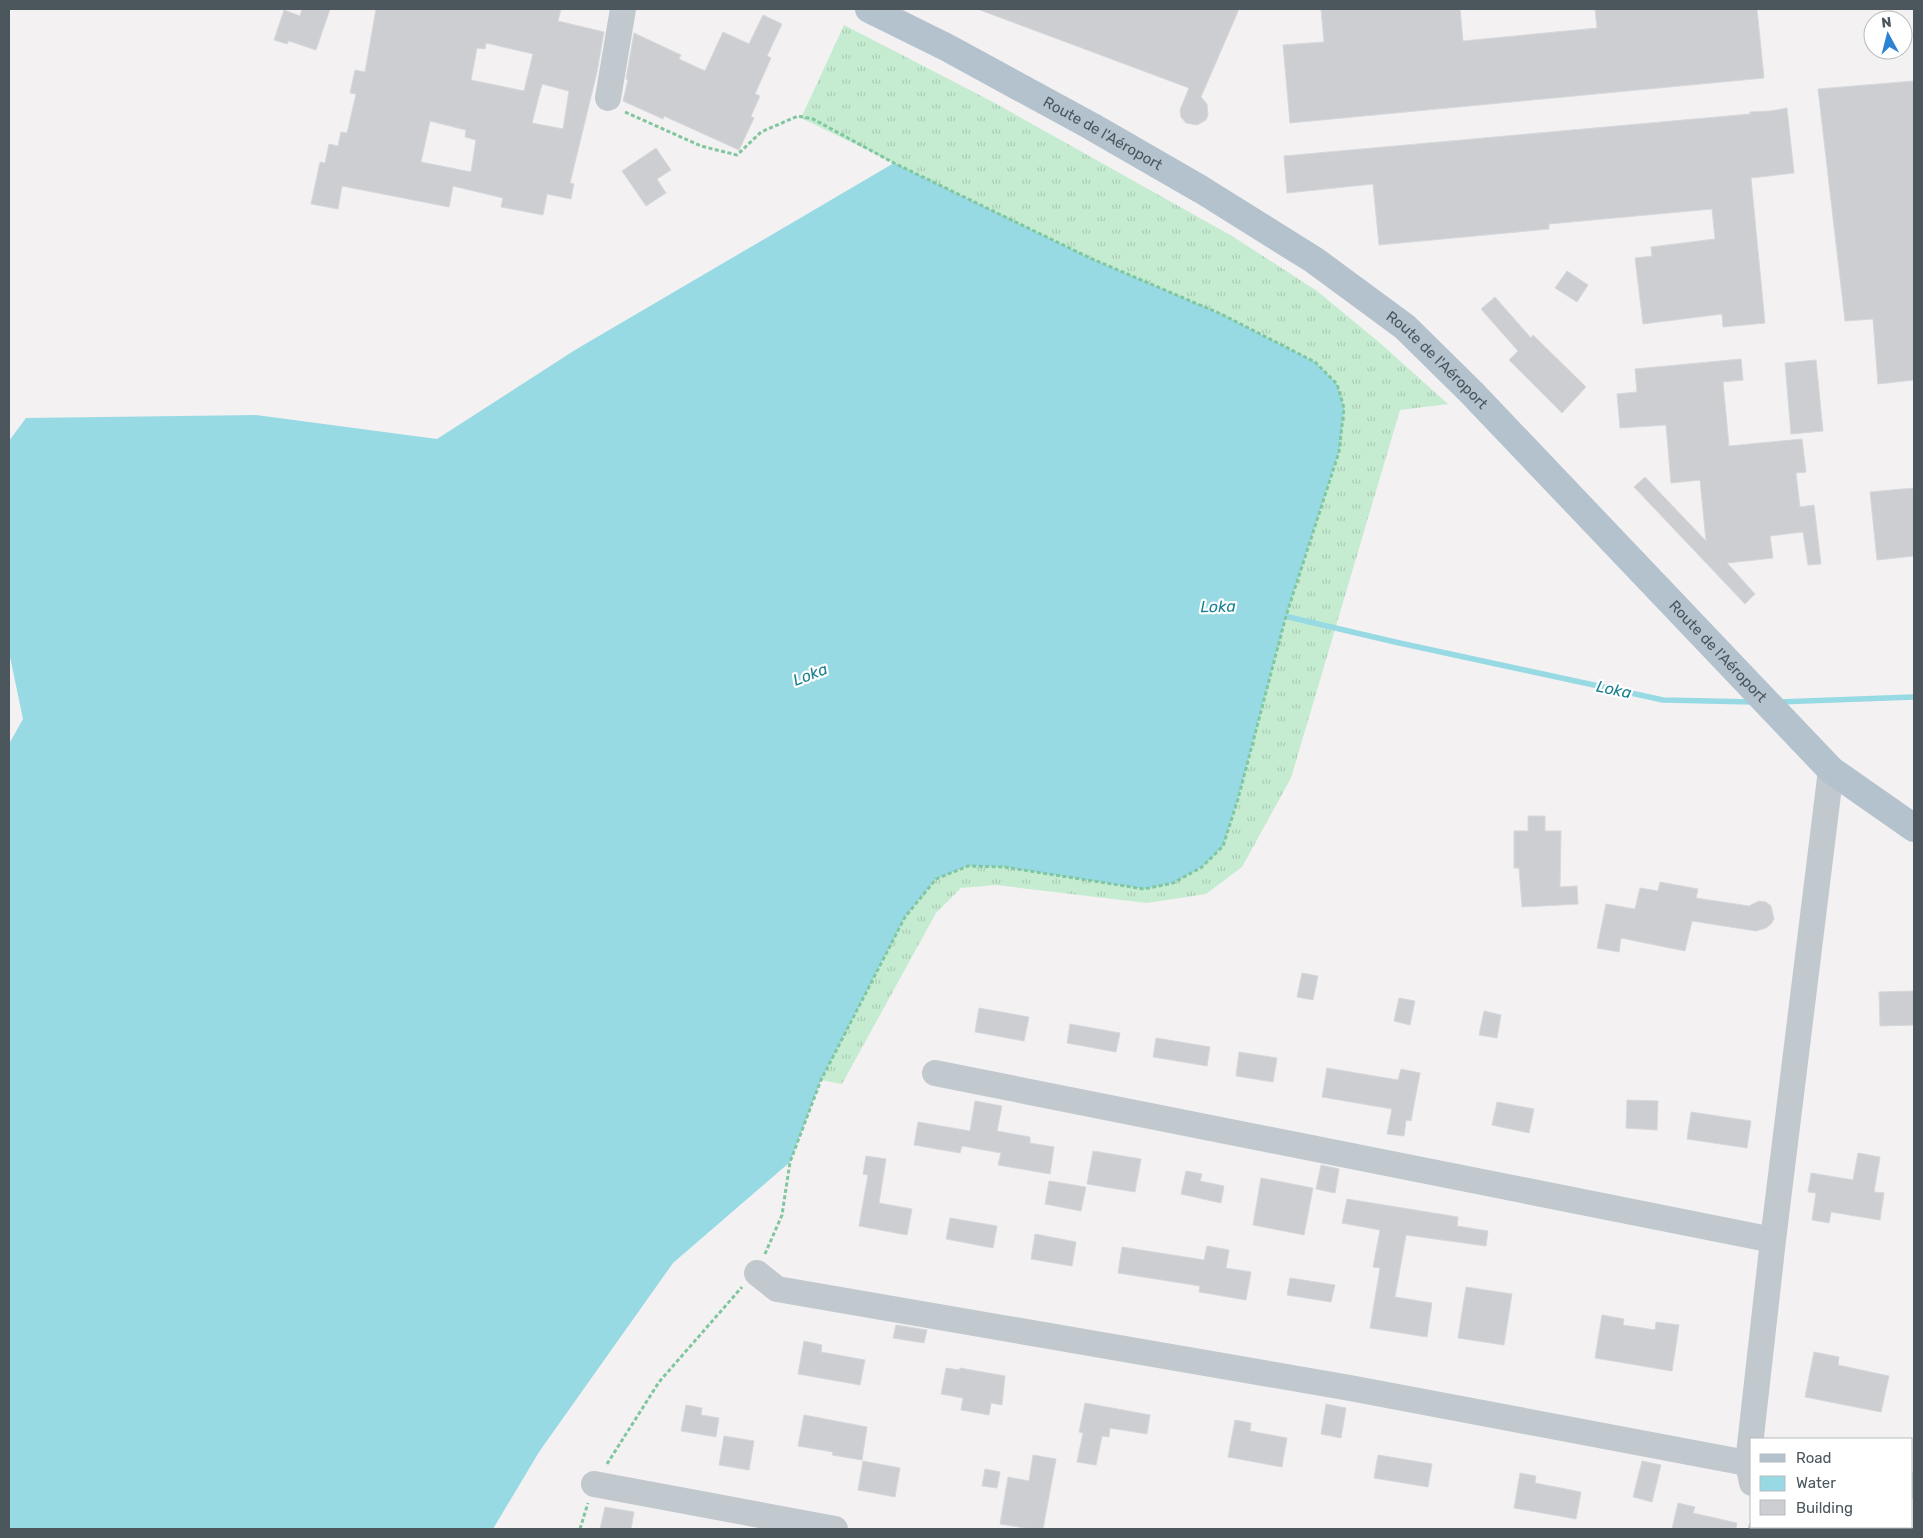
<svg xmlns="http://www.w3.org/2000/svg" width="1923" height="1538" font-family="Rubik,sans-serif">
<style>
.grass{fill:url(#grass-tufts)}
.water{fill:#97dae4}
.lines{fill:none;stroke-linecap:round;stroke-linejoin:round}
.stream{stroke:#97dae4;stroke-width:5.5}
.building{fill:#ccced2;stroke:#d6d8dc;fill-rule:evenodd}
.path{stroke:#80c79f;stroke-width:3;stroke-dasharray:4 2.5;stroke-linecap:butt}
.minor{stroke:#c1c9ce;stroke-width:26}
.major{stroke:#b4c2cd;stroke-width:28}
.labels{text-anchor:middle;stroke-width:4.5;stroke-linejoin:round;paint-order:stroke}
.street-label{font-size:15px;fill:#4b565d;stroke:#fff}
.water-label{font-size:16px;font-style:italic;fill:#1a8292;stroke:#fff}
</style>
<defs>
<pattern id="grass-tufts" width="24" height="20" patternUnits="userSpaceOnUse" patternTransform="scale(1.25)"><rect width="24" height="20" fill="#c5ecd1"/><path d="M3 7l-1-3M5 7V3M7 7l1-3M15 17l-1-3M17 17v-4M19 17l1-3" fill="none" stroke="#abccb6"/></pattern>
</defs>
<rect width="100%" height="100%" fill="#f3f1f2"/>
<path class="grass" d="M844 25 991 101 1232 236 1317 291 1380 343 1448 404 1400 410 1291 778 1242 867 1206 894 1147 903 996 885 961 888 936 913 842 1084 821 1080 905 917 936 879 968 866 1004 867 1144 889 1173 883 1202 867 1223 846 1238 799 1286 616 1339 452 1337 384 1315 362 1221 314 1090 258 801 118Z"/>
<path class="water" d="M894 163 1090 258 1221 314 1315 362 1337 384 1344 408 1339 452 1286 616 1238 799 1223 846 1202 867 1173 883 1144 889 1004 867 968 866 936 879 905 917 821 1080 790 1162 673 1263 539 1452 493 1529H9V744L23 719 9 652V441L26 418 256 415 437 439 575 350Z"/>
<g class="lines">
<path class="stream" d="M1280 615 1395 642 1663 700 1754 702
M1778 702 1914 697"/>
</g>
<path class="building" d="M302 9H330L316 50 289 41 287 44 274 40 284 10 300 16Z
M376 9H561L558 21 604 32 597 72 570 183 574 184 571 199 547 194 543 215 501 207 503 198 453 186 449 207 342 186 338 209 311 204 320 162 325 163 329 144 338 146 341 132 347 133 356 94 350 93 355 70 365 72ZM486 43 533 54 524 91 471 80 477 48 485 49ZM542 84 569 91 563 129 532 123ZM430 121 466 130 465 137 476 140 471 172 421 162Z
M980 9H1239L1201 97 1207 104 1208 115 1206 120 1197 125 1186 123 1181 117 1180 110 1189 88 980 10Z
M1321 9H1460L1463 41 1597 28 1595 9H1757L1764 78 1290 123 1283 45 1324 42Z
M763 15 782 24 767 56 771 58 755 94 760 96 751 116 754 118 739 150 664 116 663 119 623 101 628 80 626 79 634 33 681 55 679 59 705 71 723 32 749 44Z
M1914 81V380L1878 384 1873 319 1845 321 1818 89Z
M1787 108 1794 173 1751 178 1765 323 1723 327 1722 314 1643 324 1635 258 1652 256 1651 247 1715 239 1712 209 1549 224V229L1379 245 1373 184 1287 193 1284 156 1750 114V112L1771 111Z
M656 148 671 170 657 179 666 193 646 206 622 171Z
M1567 271 1588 285 1577 302 1555 288Z
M1495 297 1531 338 1533 335 1586 387 1562 413 1509 360 1518 351 1481 309Z
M1741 359 1743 380 1723 382 1729 446 1802 439 1806 472 1796 473 1800 507 1814 505 1821 564 1808 565 1803 532 1770 536 1773 558 1727 563 1755 594 1745 604 1634 487 1645 477 1706 541 1700 480 1671 483 1666 425 1620 428 1617 394 1637 392 1635 369Z
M1816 360 1823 431 1791 434 1785 363Z
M1914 488V556L1877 560 1870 492Z
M1528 816H1545V831H1561L1560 887 1577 886 1578 904 1522 907 1519 868H1514V831H1528Z
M1660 882 1698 889 1696 898 1749 906 1759 901 1766 902 1771 906 1774 919 1771 924 1766 928 1756 931 1692 921 1685 951 1621 938 1619 952 1597 948 1606 904 1635 909 1640 888 1658 891Z
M1302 973 1318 976 1313 1000 1297 997Z
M1914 991V1025L1880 1026 1879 992Z
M1399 998 1415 1001 1410 1025 1394 1021Z
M979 1008 1029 1017 1024 1041 975 1032Z
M1484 1011 1501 1015 1497 1038 1479 1035Z
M1070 1024 1120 1033 1116 1052 1067 1043Z
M1156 1038 1210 1047 1207 1066 1153 1057Z
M1239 1052 1277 1058 1273 1082 1236 1076Z
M1327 1068 1398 1080 1401 1069 1420 1073 1411 1121 1406 1120 1404 1136 1387 1134 1392 1109 1322 1097Z
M1627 1100 1658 1101 1657 1130 1626 1128Z
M975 1101 1002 1106 997 1131 1030 1137V1143L1054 1147 1050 1174 998 1165 1001 1153 962 1146 960 1153 914 1145 918 1122 970 1131Z
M1497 1102 1534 1109 1529 1133 1492 1125Z
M1691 1112 1751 1121 1747 1148 1687 1139Z
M1093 1151 1141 1159 1135 1192 1087 1184Z
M1858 1153 1880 1157 1874 1192 1884 1193 1880 1220 1831 1212 1829 1223 1812 1220 1816 1193 1808 1192 1811 1173 1853 1180Z
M866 1156 886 1159 879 1203 912 1209 907 1235 859 1226 868 1175 863 1174Z
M1321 1165 1339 1169 1335 1193 1316 1189Z
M1186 1171 1202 1174 1200 1181 1224 1186 1221 1203 1181 1194Z
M1261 1178 1313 1188 1304 1235 1253 1225Z
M1049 1181 1086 1187 1081 1211 1045 1204Z
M1347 1199 1458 1217 1457 1226 1488 1231 1486 1246 1406 1235 1395 1297 1432 1303 1427 1337 1370 1328 1380 1268 1373 1267 1380 1230 1342 1223Z
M950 1218 997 1226 993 1248 946 1239Z
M1035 1234 1076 1242 1072 1266 1031 1259Z
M1207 1246 1229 1250 1226 1268 1251 1272 1246 1300 1199 1292 1200 1286 1118 1273 1122 1247 1204 1260Z
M1290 1278 1335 1285 1331 1302 1287 1295Z
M1466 1287 1512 1294 1504 1345 1458 1338Z
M1602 1315 1624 1319 1623 1325 1655 1330 1656 1322 1679 1325 1672 1371 1595 1358Z
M896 1325 927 1330 924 1343 893 1338Z
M804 1341 822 1345 821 1352 865 1360 860 1385 798 1374Z
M1814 1352 1839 1357 1838 1365 1889 1376 1881 1412 1805 1397Z
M946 1368 959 1370 960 1368 1005 1376 1002 1405 991 1403 989 1415 961 1410 963 1398 941 1394Z
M1085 1403 1150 1415 1147 1434 1110 1428 1109 1437 1102 1436 1096 1465 1077 1462 1083 1433 1079 1432Z
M1326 1404 1346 1408 1341 1438 1321 1434Z
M686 1405 702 1408 701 1415 719 1418 716 1437 681 1431Z
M804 1415 867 1427 862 1460 832 1455 833 1452 798 1446Z
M1235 1420 1251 1423 1250 1431 1287 1438 1282 1467 1228 1457Z
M724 1436 754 1441 749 1470 719 1465Z
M1033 1455 1056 1459 1043 1529H1031L1000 1524 1008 1477 1029 1481Z
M1378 1455 1432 1464 1428 1487 1374 1478Z
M863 1461 900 1468 895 1497 858 1490Z
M1642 1461 1661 1465 1652 1502 1633 1497Z
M985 1469 1000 1472 997 1488 982 1486Z
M1520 1473 1536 1476 1535 1483 1581 1492 1576 1519 1514 1508Z
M1678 1503 1695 1507 1693 1513 1737 1523 1736 1529H1672Z
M605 1507 634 1512 631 1529H600Z"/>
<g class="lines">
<path class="path" d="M625 112 701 146 737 155 761 132 798 116 813 119 894 163 1090 258 1221 314 1315 362 1337 384 1344 408 1339 452 1286 616 1238 799 1223 846 1202 867 1173 883 1144 889 1004 867 968 866 936 879 905 917 821 1080 790 1162 782 1215 765 1254
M607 1464 659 1382 742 1287
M580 1529 588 1503"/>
<path class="minor" d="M608 98 623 9
M935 1073 1773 1240
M757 1273 777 1289 1350 1388 1752 1464
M1752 1483 1748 1463 1773 1240 1831 770
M594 1484 835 1529
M1912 1485 1914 1486
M1761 1529 1762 1527"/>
<path class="major" id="s1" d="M869 9 946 47 1091 126 1202 190 1314 260 1405 327 1472 393 1831 770 1914 828"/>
</g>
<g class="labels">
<g class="street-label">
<text dy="5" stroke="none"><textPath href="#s1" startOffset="265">Route de l'Aéroport</textPath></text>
<text dy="5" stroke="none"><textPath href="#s1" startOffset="670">Route de l'Aéroport</textPath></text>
<text dy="5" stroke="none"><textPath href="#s1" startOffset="1075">Route de l'Aéroport</textPath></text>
</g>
<g class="water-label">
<text transform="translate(1218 606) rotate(-1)" y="6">Loka</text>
<text transform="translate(810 674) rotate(-21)" y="6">Loka</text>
<text transform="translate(1614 689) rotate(12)" y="6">Loka</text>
</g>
</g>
<rect width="1923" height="1538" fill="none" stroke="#4b565d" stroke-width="20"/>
<rect x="1750" y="1438" width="162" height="90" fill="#ffffff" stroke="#b7bbbe"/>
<rect x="1760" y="1454" width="25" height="8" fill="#b4c2cd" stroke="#b7bbbe"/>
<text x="1796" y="1463" font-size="15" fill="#4b565d">Road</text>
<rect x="1760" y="1476" width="25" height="15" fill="#97dae4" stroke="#b7bbbe"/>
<text x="1796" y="1488" font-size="15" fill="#4b565d">Water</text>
<rect x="1760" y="1500" width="25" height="15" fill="#ccced2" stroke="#b7bbbe"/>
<text x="1796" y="1513" font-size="15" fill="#4b565d">Building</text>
<g transform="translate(1888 35) rotate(353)"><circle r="24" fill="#ffffff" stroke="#b7bbbe"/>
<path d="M0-4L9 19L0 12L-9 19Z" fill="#2c82d3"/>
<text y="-8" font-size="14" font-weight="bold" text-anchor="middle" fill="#4b565d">N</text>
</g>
</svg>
